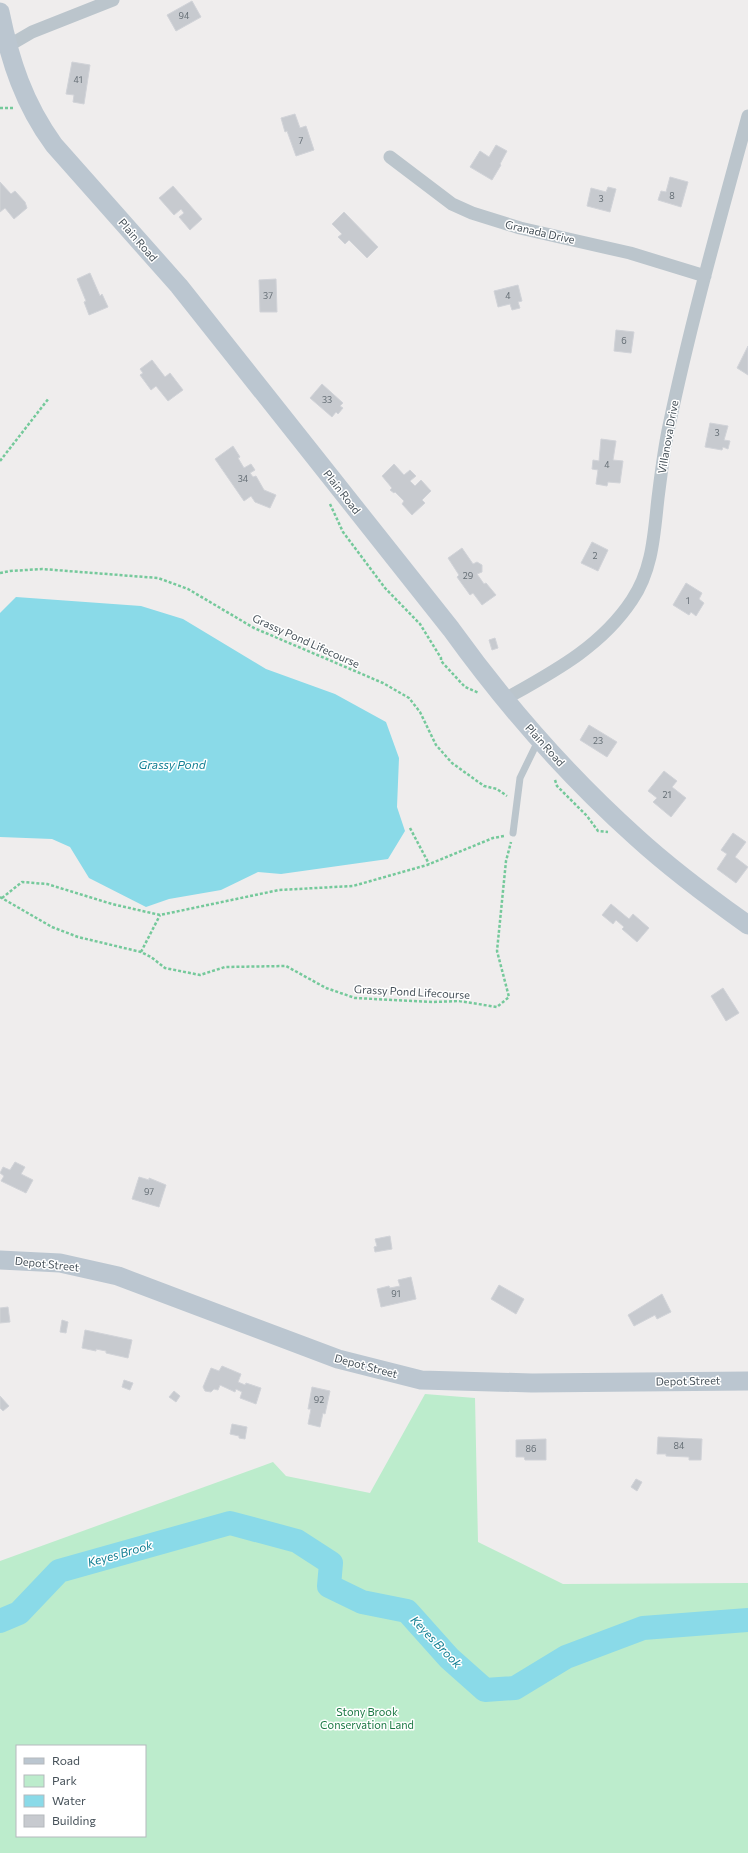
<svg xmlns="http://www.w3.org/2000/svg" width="748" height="1853" font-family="Commissioner,sans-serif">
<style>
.green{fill:#bceccc;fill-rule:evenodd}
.water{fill:#8adae8}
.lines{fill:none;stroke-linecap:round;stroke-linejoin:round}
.river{stroke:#8adae8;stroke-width:24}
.building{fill:#c7cacf;stroke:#d1d3d8}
.path{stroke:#75c99b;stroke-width:2.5;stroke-dasharray:3 2;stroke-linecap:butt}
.service{stroke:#bbc5cc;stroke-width:7}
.minor{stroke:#bbc5cc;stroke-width:13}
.secondary{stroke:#bbc6d0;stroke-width:19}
.labels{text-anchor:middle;stroke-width:3;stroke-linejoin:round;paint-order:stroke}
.number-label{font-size:9px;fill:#666f76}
.street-label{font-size:11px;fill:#465159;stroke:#fff}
.park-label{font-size:11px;fill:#1a7843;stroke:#fff}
.water-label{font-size:12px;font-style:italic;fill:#117f93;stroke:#fff}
</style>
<rect width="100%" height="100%" fill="#efeded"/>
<path class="green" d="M425 1394 475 1398 478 1542 563 1584 748 1583V1853H0V1561L273 1462 286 1476 370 1493ZM17 1746H145V1836H17Z"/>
<path class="water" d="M16 597 141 606 183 619 266 669 335 694 386 722 399 758 397 807 405 831 388 859 281 874 258 872 221 890 169 899 146 907 89 878 70 847 52 839 0 837V613Z"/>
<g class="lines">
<path class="river" d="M0 1621 19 1613 59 1571 230 1523 297 1541 331 1563 329 1586 362 1602 407 1611 449 1658 485 1690 515 1688 566 1657 643 1628 748 1620"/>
</g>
<path class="building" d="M192 1 201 17 176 31 167 15Z
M72 62 90 65 84 104 73 102 74 95 66 94Z
M295 114 300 128 306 126 314 150 296 156 287 131 285 132 281 118Z
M496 145 507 151 500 164 501 165 492 180 470 167 480 151 489 157Z
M670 177 688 182 681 207 658 200 661 191 666 192Z
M0 182 11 194 15 191 25 202 27 208 14 219 5 208 0 212Z
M173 186 202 219 190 230 179 217 184 213 181 209 174 215 159 198Z
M608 187 616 189 610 212 587 206 591 188 606 192Z
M344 212 378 247 367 258 349 240 345 244 338 237 342 234 332 224Z
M90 273 100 296 102 294 108 307 89 315 84 302 86 301 77 279Z
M276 279 277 312H260L259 280Z
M518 285 522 301 518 302 520 308 512 310 510 304 498 307 494 291Z
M616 330 634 332 631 353 614 351Z
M748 346V375L737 368Z
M152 360 165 377 170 373 183 390 168 401 156 386 151 390 140 375 143 373 140 369Z
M322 384 343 403 340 406 343 408 338 414 336 412 332 417 310 398Z
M710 423 728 426 724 440 730 441 728 449 723 447 722 450 705 447Z
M601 439 616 441 613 460 623 461 620 483 608 482 607 486 596 484 598 470 592 469 593 460 599 461Z
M233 446 240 457 238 458 244 468 251 464 255 470 250 473 253 477 256 476 264 490 276 495 270 508 255 502 251 496 244 501 215 459Z
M394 464 404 475 410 470 416 476 410 481 415 486 421 480 431 491 422 500 425 503 412 515 402 504 404 501 395 492 394 493 390 490 392 488 382 476Z
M592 542 608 550 598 571 581 563Z
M462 548 473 564 477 562 482 565V572L477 574 484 584 486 583 496 595 482 605 473 593 470 595 457 577 459 575 448 558Z
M686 583 702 593 699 599 704 603 696 616 691 612 689 615 673 605Z
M495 638 498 648 492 650 489 640Z
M589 725 617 742 607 757 580 740Z
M664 771 677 781 672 787 686 798 671 817 653 802 657 798 648 791Z
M733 833 746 842 735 857 748 867 736 883 717 869 727 854 721 850Z
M611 904 629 919 633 914 649 928 637 942 622 929 624 927 616 920 613 924 602 915Z
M723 988 739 1013 726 1021 711 996Z
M15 1162 25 1167 21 1174 33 1180 26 1193 1 1181 4 1176 0 1173 3 1167 10 1170Z
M139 1177 149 1180V1178L166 1185 159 1207 132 1199Z
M390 1236 392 1249 375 1252 374 1247 377 1246 375 1239Z
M411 1277 416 1299 381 1307 377 1289 389 1286 390 1288 400 1286 398 1280Z
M499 1285 524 1299 516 1314 491 1299Z
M662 1294 671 1312 657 1319 655 1315 634 1326 628 1315Z
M8 1307 10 1322 0 1323V1308Z
M62 1320 68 1322 66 1333 60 1332Z
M85 1330 132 1340 128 1358 106 1353V1351L96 1349V1351L82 1348Z
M222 1366 241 1374 238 1382 245 1385 246 1383 261 1388 256 1404 240 1398 242 1392 236 1389 235 1392 220 1385 218 1390 214 1389 211 1392 205 1391 203 1387 211 1368 219 1371Z
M124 1380 133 1383 130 1390 122 1387Z
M312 1387 330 1391 325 1414 323 1413 320 1427 308 1424 311 1409H308Z
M174 1391 180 1396 176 1402 169 1397Z
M0 1396 9 1406 3 1411 0 1408Z
M232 1424 247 1427 245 1439 239 1438V1436L230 1434Z
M658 1437 702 1439 701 1460H689V1457L666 1456V1454H657Z
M546 1439V1460H525L524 1457H516V1440Z
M636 1479 642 1482 637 1491 631 1487Z"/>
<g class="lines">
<path class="path" d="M0 108H13
M0 461 49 398
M330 504 343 532 385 588 420 624 441 658V661L465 687 479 693
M0 573 10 571 42 569 158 578 188 589 254 628 383 683 409 698 420 712 436 745 452 763 484 786 497 789 507 796
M555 780 557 786 587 816 598 831 608 832
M410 828 429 864
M0 897 52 927 78 937 141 952 151 957 165 968 200 975 225 967 286 966 326 988 355 998 433 1002 459 1001 497 1007 509 997 497 951 506 861 511 842
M2 898 22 882 47 884 112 904 160 915 279 890 353 886 427 865 493 838 504 836
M141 952 160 915"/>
<path class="service" d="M513 833 520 778 538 741"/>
<path class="minor" d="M8 46 32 32 113 0
M390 157 452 204 472 213 520 228 630 253 705 276
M505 699C553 672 601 647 632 600 653 569 654 533 658 498 661 474 664 449 669 426 691 321 720 219 748 116"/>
<path class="secondary" d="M0 12C10 61 24 104 54 145L179 286 451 629C505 704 567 775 636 837 671 869 710 898 748 925
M0 1260 60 1263 118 1276 338 1359 421 1380 532 1383 748 1381"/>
</g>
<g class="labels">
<g class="number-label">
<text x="184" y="19">94</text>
<text x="78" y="83">41</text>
<text x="301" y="144">7</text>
<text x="672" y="199">8</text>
<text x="601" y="202">3</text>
<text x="268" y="299">37</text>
<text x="508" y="299">4</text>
<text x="624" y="344">6</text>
<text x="327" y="403">33</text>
<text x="717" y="436">3</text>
<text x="607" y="468">4</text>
<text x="243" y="482">34</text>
<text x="595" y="559">2</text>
<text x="468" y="579">29</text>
<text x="688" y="604">1</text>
<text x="598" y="744">23</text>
<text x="667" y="798">21</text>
<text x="149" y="1195">97</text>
<text x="396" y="1297">91</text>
<text x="319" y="1403">92</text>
<text x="679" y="1449">84</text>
<text x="531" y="1452">86</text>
</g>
<g class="street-label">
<text transform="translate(540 232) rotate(13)" y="4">Granada Drive</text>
<text transform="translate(138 240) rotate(49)" y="4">Plain Road</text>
<text transform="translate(668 437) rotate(-80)" y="4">Villanova Drive</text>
<text transform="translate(342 492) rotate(52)" y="4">Plain Road</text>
<text transform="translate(306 641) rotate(24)" y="4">Grassy Pond Lifecourse</text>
<text transform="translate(545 745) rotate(48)" y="4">Plain Road</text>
<text transform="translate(412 992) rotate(3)" y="4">Grassy Pond Lifecourse</text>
<text transform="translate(47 1264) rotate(6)" y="4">Depot Street</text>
<text transform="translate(366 1366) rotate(15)" y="4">Depot Street</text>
<text transform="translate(688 1381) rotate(-1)" y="4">Depot Street</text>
</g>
<g class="park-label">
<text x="367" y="1716">Stony Brook<tspan x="367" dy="13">Conservation Land</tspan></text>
</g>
<g class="water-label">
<text x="172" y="769">Grassy Pond</text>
<text transform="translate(120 1554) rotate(-16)" y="4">Keyes Brook</text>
<text transform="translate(436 1642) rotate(46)" y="4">Keyes Brook</text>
</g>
</g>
<rect x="16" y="1745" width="130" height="92" fill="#ffffff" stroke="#b5b9bd"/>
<rect x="24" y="1758" width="20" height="6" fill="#bbc6d0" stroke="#b5b9bd"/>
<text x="52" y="1765" font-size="12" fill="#465159">Road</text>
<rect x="24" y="1775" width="20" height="12" fill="#bceccc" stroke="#b5b9bd"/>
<text x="52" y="1785" font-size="12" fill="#465159">Park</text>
<rect x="24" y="1795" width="20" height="12" fill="#8adae8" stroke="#b5b9bd"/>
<text x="52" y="1805" font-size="12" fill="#465159">Water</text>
<rect x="24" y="1815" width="20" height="12" fill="#c7cacf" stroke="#b5b9bd"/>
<text x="52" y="1825" font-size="12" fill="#465159">Building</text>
</svg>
